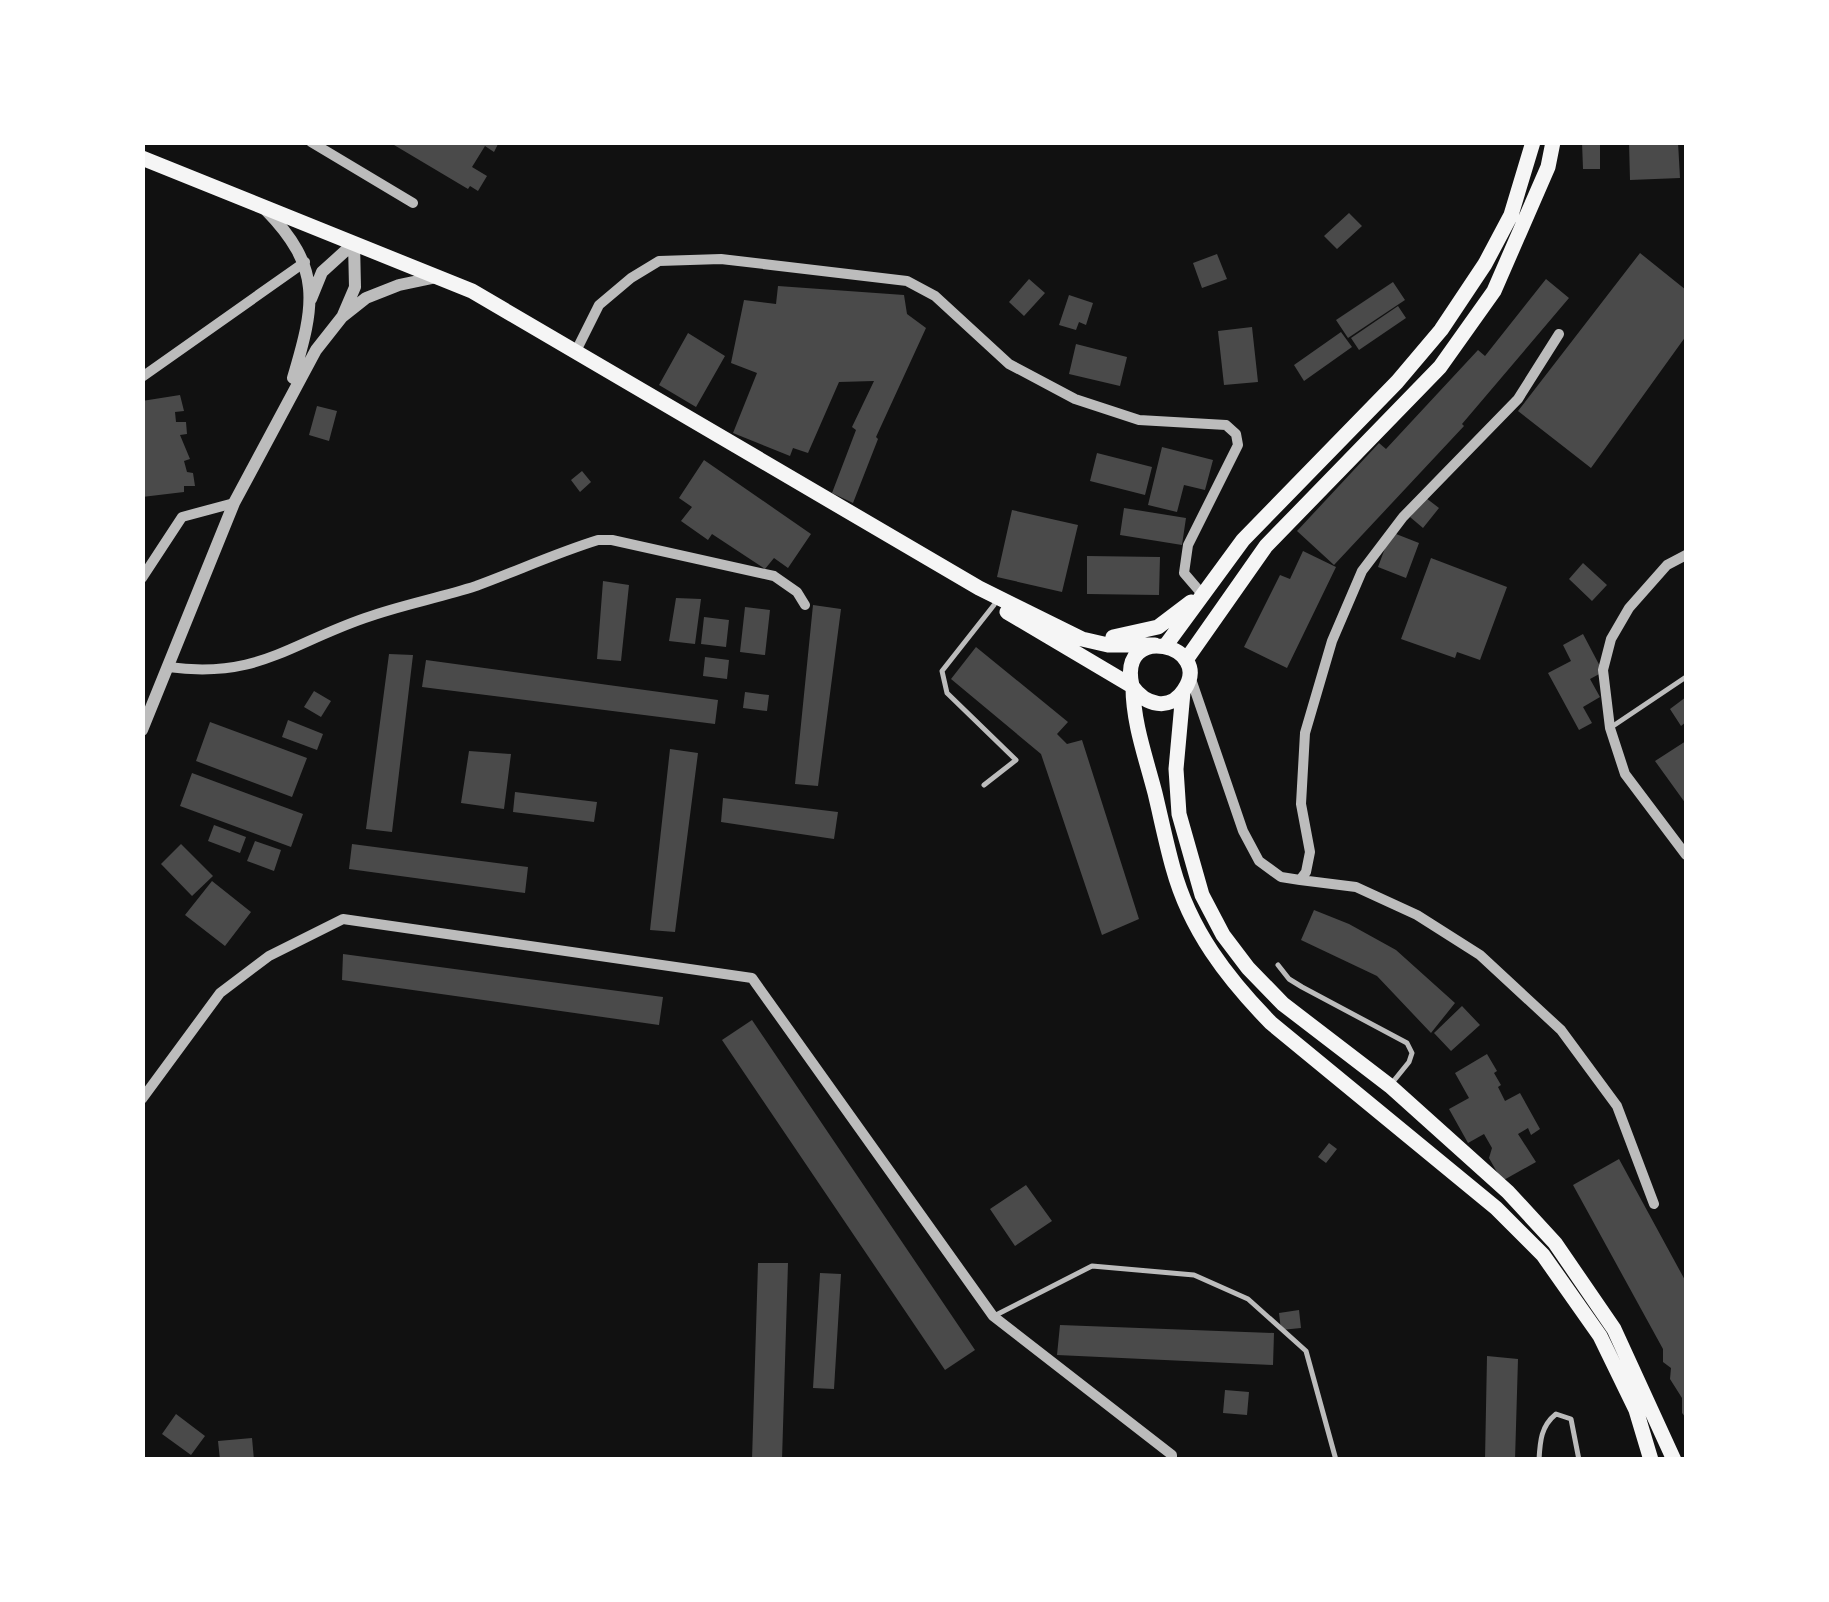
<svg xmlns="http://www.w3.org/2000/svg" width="1829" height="1602" font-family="'Nunito Sans',sans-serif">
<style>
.building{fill:#4a4a4a}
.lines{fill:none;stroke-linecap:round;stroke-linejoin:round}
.service{stroke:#bcbcbc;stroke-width:5}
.minor{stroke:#bcbcbc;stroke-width:10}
.tertiary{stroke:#bcbcbc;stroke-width:12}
.secondary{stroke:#f5f5f5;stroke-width:15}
</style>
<rect width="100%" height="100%" fill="#111"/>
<path class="building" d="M389 142H499L494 152 485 146 472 167 487 176 478 191 470 186 468 189Z
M1582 142H1600V169H1583Z
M1629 142H1678L1680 178 1630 180Z
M1349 213 1362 226 1337 249 1324 236Z
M1640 253 1686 290V336L1591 468 1518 411Z
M1217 254 1227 279 1202 288 1193 263Z
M1029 279 1045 293 1024 316 1009 302Z
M1546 279 1569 298 1462 424 1464 426 1334 565 1297 531 1379 443 1386 449 1478 350 1485 356Z
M1393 282 1405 300 1348 338 1336 320Z
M778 286 904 295 907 314 926 328 876 437 878 439 853 503 832 493 856 430 852 427 874 381 839 382 808 453 793 448 790 456 733 433 757 373 731 363 744 300 776 304Z
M1069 295 1093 303 1086 325 1079 322 1076 330 1059 325Z
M1398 306 1406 318 1359 350 1351 338Z
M1252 327 1258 382 1224 385 1218 331Z
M1341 332 1352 347 1304 381 1294 365Z
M688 333 725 356 696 407 659 385Z
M1076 344 1127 357 1120 386 1069 374Z
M180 395 184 411 175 412 176 422H186L187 434 180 435 190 459 184 461 187 472 193 473 195 486H184V492L142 497V401Z
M317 406 337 411 329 441 309 435Z
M1162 447 1213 460 1205 490 1184 485 1177 512 1148 505Z
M1097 453 1152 467 1145 495 1090 481Z
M704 460 811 534 788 568 774 558 765 569 712 534 708 540 681 521 692 507 679 498Z
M582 471 591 482 580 492 571 480Z
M1426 498 1439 508 1423 528 1410 517Z
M1124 508 1186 518 1182 545 1120 535Z
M1012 510 1078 525 1062 592 997 577Z
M1391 532 1419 543 1406 578 1378 567Z
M1303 551 1336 567 1287 668 1244 647 1280 575 1290 579Z
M1087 556 1160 557 1159 595 1087 594Z
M1431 558 1507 587 1480 660 1457 652 1455 658 1401 639Z
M1583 563 1607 585 1592 601 1569 579Z
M603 581 629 585 621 661 597 659Z
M676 598 701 599 695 644 669 641Z
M813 605 841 609 818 786 795 784Z
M745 607 770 610 765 655 740 652Z
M704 617 729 620 726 647 701 644Z
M1583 634 1603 672 1590 679 1600 697 1583 707 1592 723 1579 730 1548 673 1571 661 1563 645Z
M976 647 1068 722 1057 734 1067 744 1082 740 1139 919 1102 935 1041 754 951 679Z
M389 654 413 655 392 832 366 829Z
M705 657 729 660 727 679 703 676Z
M426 660 718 700 715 724 422 687Z
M314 691 331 701 321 717 304 707Z
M745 692 769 695 767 711 743 708Z
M1686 697V722L1681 726 1670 709Z
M288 720 323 734 317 750 282 737Z
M210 722 307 758 292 797 196 761Z
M1686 741V804L1655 761Z
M670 749 698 753 675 932 650 930Z
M469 751 511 754 504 809 461 803Z
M192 773 303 814 291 847 180 806Z
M515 792 597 802 594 822 513 812Z
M723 798 838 812 834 839 721 822Z
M214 825 246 837 240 853 208 841Z
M255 841 281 850 274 871 247 861Z
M181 844 213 876 192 896 161 864Z
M352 844 528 867 525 893 349 869Z
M212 881 251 912 225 946 185 915Z
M1314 910 1349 924 1396 950 1455 1003 1431 1033 1377 976 1301 940Z
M343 954 663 997 659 1025 342 980Z
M1462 1006 1480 1025 1451 1051 1434 1033Z
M752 1020 975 1350 945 1370 722 1040Z
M1487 1054 1497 1071 1494 1073 1501 1085 1498 1087 1505 1101 1520 1093 1540 1129 1531 1135 1528 1128 1518 1134 1536 1162 1502 1181 1489 1158 1492 1148 1484 1134 1468 1143 1449 1109 1469 1098 1455 1073Z
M1329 1143 1337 1149 1326 1163 1318 1157Z
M1619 1159 1686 1282V1418L1682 1413V1398L1670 1379 1671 1368 1663 1362V1349L1573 1185Z
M1026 1185 1052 1221 1015 1246 990 1209Z
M758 1263H788L782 1460H752Z
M820 1273 841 1274 834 1389 813 1388Z
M1299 1310 1301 1328 1281 1330 1279 1313Z
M1060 1325 1274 1333 1273 1365 1057 1355Z
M1487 1356 1518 1359 1515 1460H1485Z
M1225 1390 1249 1392 1247 1415 1223 1413Z
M176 1414 205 1436 191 1455 162 1434Z
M252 1438 254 1460H220L218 1441Z"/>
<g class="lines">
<path class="service" d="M1610 728 1686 677
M984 785 1016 760 947 693 942 671 994 605
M1278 965 1289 979 1302 987 1407 1043 1412 1053 1409 1062 1392 1083
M996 1315 1092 1266 1194 1275 1248 1299 1306 1351 1336 1460
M1539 1460C1540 1441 1541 1426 1556 1414L1571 1419 1579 1460"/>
<path class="minor" d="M311 142 413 203
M576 351 599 305 631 278 659 261 721 259 907 281 935 296 1009 364 1075 399 1139 420 1226 425 1236 434 1238 445 1188 545 1184 573 1202 594
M142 377 305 262
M1686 555 1667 565 1629 608 1611 639 1603 670 1610 728 1625 774 1686 855
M142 578 182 517 234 503
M168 667C257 679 287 645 365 618 401 605 439 598 476 586 517 571 556 553 598 540H612L774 576 797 592 805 605
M1190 676 1243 831 1259 861 1281 877 1300 880 1306 872 1310 852 1301 804 1305 733 1332 641 1362 571 1403 517 1518 399 1559 334
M1300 880 1356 887 1417 915 1480 955 1561 1030 1617 1106 1654 1204
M142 1099 220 993 269 956 343 919 752 978 993 1316 1172 1455V1460"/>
<path class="tertiary" d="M265 209C323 268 315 304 293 378
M311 299 322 272 354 243
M343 315 355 287 354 243
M142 730 234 503 316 350 342 317 366 298 399 285 437 277"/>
<path class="secondary" d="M142 158 472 291 979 588 1082 639 1108 645H1155
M1007 612 1132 686C1145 705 1170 712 1184 690 1215 645 1117 621 1132 686
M1113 637 1158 627 1191 602
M1166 645 1243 540 1397 382 1441 330 1485 264 1511 215 1533 142
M1186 660 1266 546 1440 367 1494 291 1548 167 1553 142
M1133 687C1133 723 1146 758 1155 793 1161 818 1166 843 1173 868 1190 930 1227 978 1271 1023L1496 1208 1543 1255 1600 1336 1636 1410 1651 1460
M1183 692 1176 769 1179 814 1202 895 1223 935 1248 968 1283 1004 1390 1086 1508 1192 1555 1243 1614 1329 1674 1460"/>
</g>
<rect width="1829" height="1602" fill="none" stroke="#ffffff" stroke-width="290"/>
</svg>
